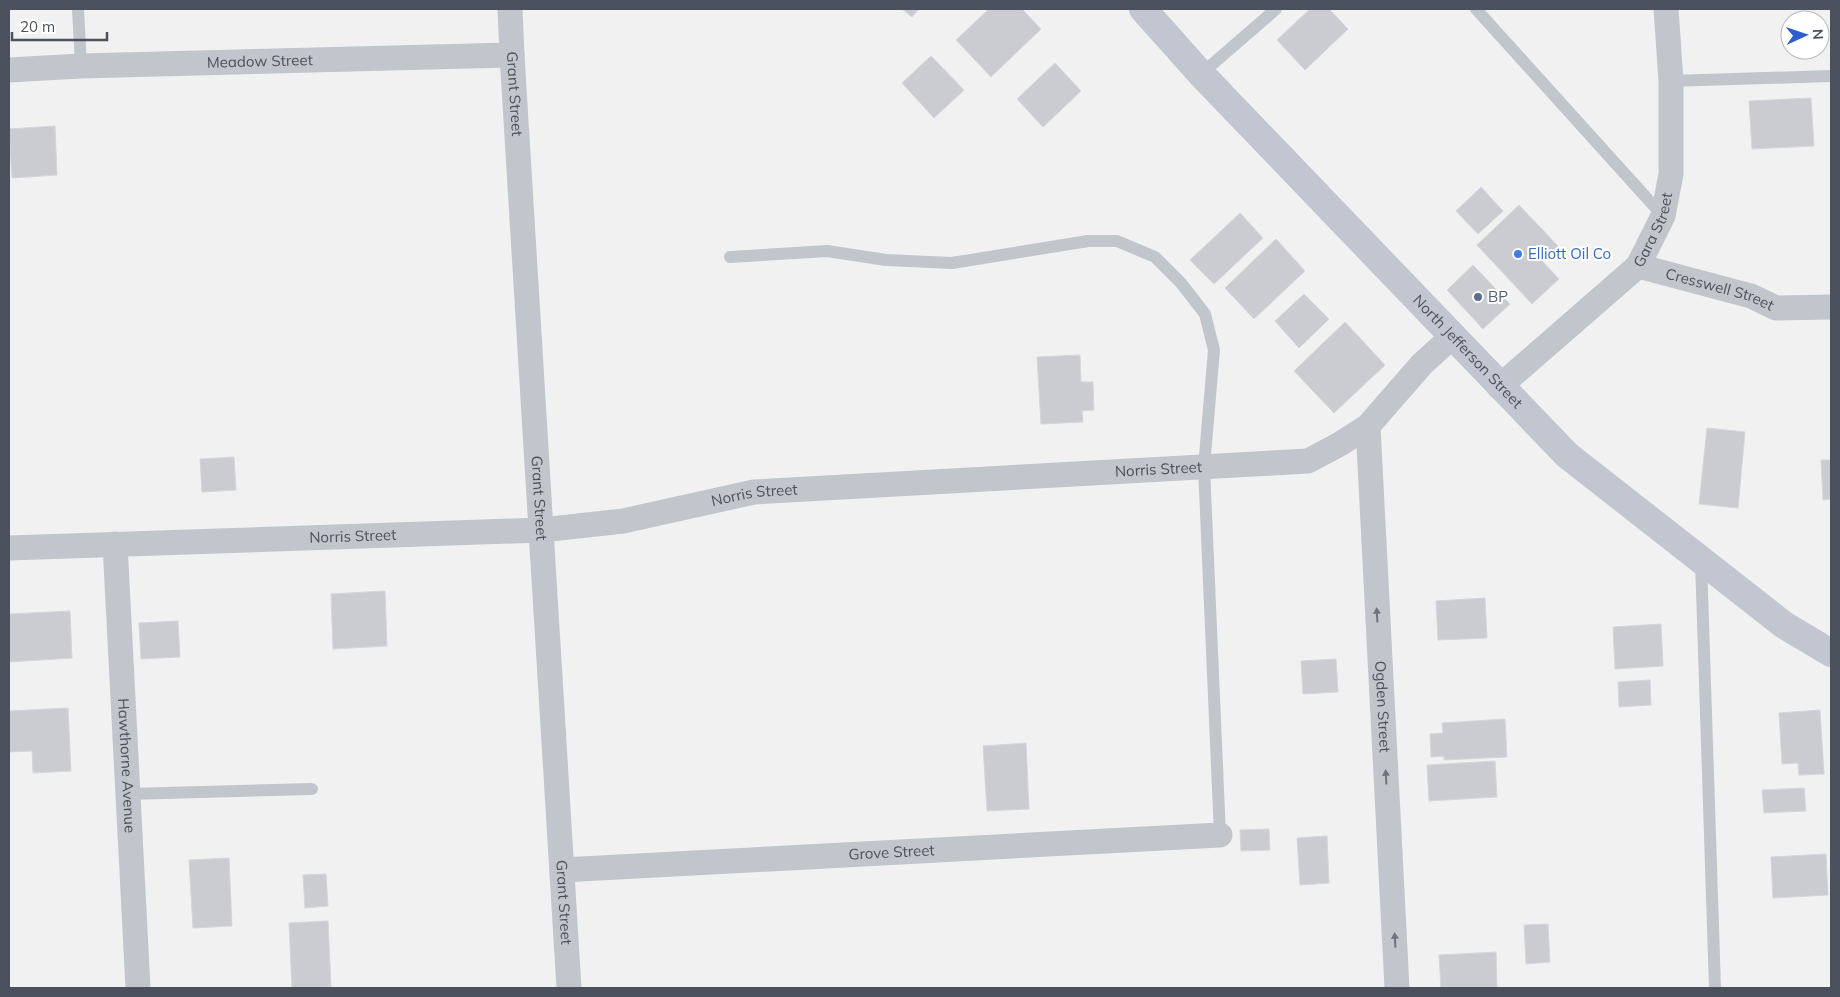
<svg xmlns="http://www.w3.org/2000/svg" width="1840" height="997" font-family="Mulish,sans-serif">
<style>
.building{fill:#cbccd2;stroke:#d5d6db}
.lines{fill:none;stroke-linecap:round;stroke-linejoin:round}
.service{stroke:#c1c6cd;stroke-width:12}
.minor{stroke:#c1c6cd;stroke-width:25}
.secondary{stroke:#c1c6d1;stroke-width:28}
.oneway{fill:#6e747e}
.shop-dot{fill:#3f7fe0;stroke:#fff;stroke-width:2}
.service-dot{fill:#5c6f8a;stroke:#fff;stroke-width:2}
.labels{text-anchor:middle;stroke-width:4;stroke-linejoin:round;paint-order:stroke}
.street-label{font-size:15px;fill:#4b515c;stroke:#fff}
.shop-label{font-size:15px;fill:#366cbe;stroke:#fff;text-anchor:start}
.service-label{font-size:15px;fill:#4e5e75;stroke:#fff;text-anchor:start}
</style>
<rect width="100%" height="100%" fill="#f2f1f1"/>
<path class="building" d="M902 9H919L912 17Z
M989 9H1022L1041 29 991 77 956 40Z
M1310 9H1329L1348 29 1305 70 1277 40Z
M931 56 964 90 934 118 902 83Z
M1055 63 1081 91 1043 127 1017 99Z
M1811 98 1814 146 1752 149 1749 101Z
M55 126 57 175 12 178 9 129Z
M1481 187 1503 211 1478 234 1456 211Z
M1519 205 1558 246 1542 261 1559 279 1532 304 1477 245Z
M1240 213 1263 238 1214 284 1190 260Z
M1276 239 1305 271 1254 319 1225 288Z
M1473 265 1510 304 1483 329 1447 290Z
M1304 294 1329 319 1299 348 1275 321Z
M1345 322 1385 365 1334 413 1294 371Z
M1080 355 1081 382H1093L1094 410 1082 411 1083 422 1041 424 1037 357Z
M1707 428 1745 432 1738 508 1699 504Z
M234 457 236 490 202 492 200 459Z
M1821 460H1831V499L1823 500Z
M385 591 387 646 333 649 331 594Z
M1485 598 1487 638 1438 640 1436 601Z
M70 611 72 658 9 662V614Z
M178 621 180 657 141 659 139 623Z
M1661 624 1663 666 1615 669 1613 627Z
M1336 659 1338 692 1303 694 1301 661Z
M1650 680 1651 705 1619 707 1618 682Z
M68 708 71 771 33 773 32 751 9 752V711Z
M1820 710 1824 774 1799 775 1798 763 1782 764 1779 713Z
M1505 719 1507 757 1444 760V756L1431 757 1430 734 1443 733 1442 723Z
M1026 743 1029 809 987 811 983 746Z
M1495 761 1497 797 1429 801 1427 765Z
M1804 788 1806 811 1764 813 1762 790Z
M1269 829 1270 850 1241 851 1240 830Z
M1327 836 1329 883 1300 885 1297 838Z
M1826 854 1828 895 1773 898 1771 857Z
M229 858 232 926 193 928 189 860Z
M326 874 328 906 305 908 303 875Z
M328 921 331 987 292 988 289 923Z
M1548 924 1550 962 1526 964 1524 925Z
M1496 952 1497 988H1441L1439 955Z"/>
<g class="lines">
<path class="service" d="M78 9 81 66
M1476 9 1663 216
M1201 74 1276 9
M1671 81 1831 76
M730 257 827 251 886 260 952 263 1088 241H1117L1155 257 1181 283 1205 314 1214 350 1204 467 1220 835
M1701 561 1715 988
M128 794 312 789"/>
<g class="minor">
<path id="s1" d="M510 9 512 55 569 988"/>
<path id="s2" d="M9 70 81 66 512 55"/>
<path id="s3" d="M1638 266 1751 296 1776 308 1831 307"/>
<path id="s4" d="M1499 387 1638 266 1663 216 1671 174V81L1666 9"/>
<path id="s5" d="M1368 426 1397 988"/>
<path id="s6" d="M115 544 138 988"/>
<path id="s7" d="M9 548 542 530 623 521 754 492 1308 461 1340 444 1368 426 1422 364 1453 336"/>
<path id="s8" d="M562 870 1220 835"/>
</g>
<path class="secondary" id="s9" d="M1143 9 1201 74 1567 455 1784 625 1831 653"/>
</g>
<defs><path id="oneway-solid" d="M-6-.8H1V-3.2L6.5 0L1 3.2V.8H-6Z" transform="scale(1.25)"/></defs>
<g class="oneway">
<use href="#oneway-solid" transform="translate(1377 615) rotate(-93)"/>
<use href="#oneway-solid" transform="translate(1386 777) rotate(-93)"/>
<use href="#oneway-solid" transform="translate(1395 940) rotate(-93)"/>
</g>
<circle class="shop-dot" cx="1518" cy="254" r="5"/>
<circle class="service-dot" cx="1478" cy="297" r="5"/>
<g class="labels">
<g class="street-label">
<text dy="5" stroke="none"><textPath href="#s2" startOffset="251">Meadow Street</textPath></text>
<text dy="5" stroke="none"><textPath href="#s1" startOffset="85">Grant Street</textPath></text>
<text dy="5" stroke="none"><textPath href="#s4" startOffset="224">Gara Street</textPath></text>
<text dy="5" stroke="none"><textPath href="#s3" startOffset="85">Cresswell Street</textPath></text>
<text dy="5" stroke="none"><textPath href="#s9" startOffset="472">North Jefferson Street</textPath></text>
<text dy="5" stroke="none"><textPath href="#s7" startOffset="1154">Norris Street</textPath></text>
<text dy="5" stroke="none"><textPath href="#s7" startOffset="749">Norris Street</textPath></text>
<text dy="5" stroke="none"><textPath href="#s1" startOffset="490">Grant Street</textPath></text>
<text dy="5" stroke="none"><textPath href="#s7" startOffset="344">Norris Street</textPath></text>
<text dy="5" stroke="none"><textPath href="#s5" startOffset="281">Ogden Street</textPath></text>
<text dy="5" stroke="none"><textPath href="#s6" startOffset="222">Hawthorne Avenue</textPath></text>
<text dy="5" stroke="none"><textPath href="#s8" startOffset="330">Grove Street</textPath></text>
<text dy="5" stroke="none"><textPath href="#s1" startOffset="895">Grant Street</textPath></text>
</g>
<g class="shop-label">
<text x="1528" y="259">Elliott Oil Co</text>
</g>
<g class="service-label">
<text x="1488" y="302">BP</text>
</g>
</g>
<rect width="1840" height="997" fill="none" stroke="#4b515c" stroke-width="20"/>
<g transform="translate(1805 35) rotate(87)"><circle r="24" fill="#ffffff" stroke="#b7b9be"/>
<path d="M0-4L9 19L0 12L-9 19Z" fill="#305dcd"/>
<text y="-8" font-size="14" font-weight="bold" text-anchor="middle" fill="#4b515c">N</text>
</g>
<path d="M12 32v8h95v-8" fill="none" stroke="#4b515c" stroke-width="2.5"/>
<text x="20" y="32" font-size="15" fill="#4b515c" stroke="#ffffff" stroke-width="4" paint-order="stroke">20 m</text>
</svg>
